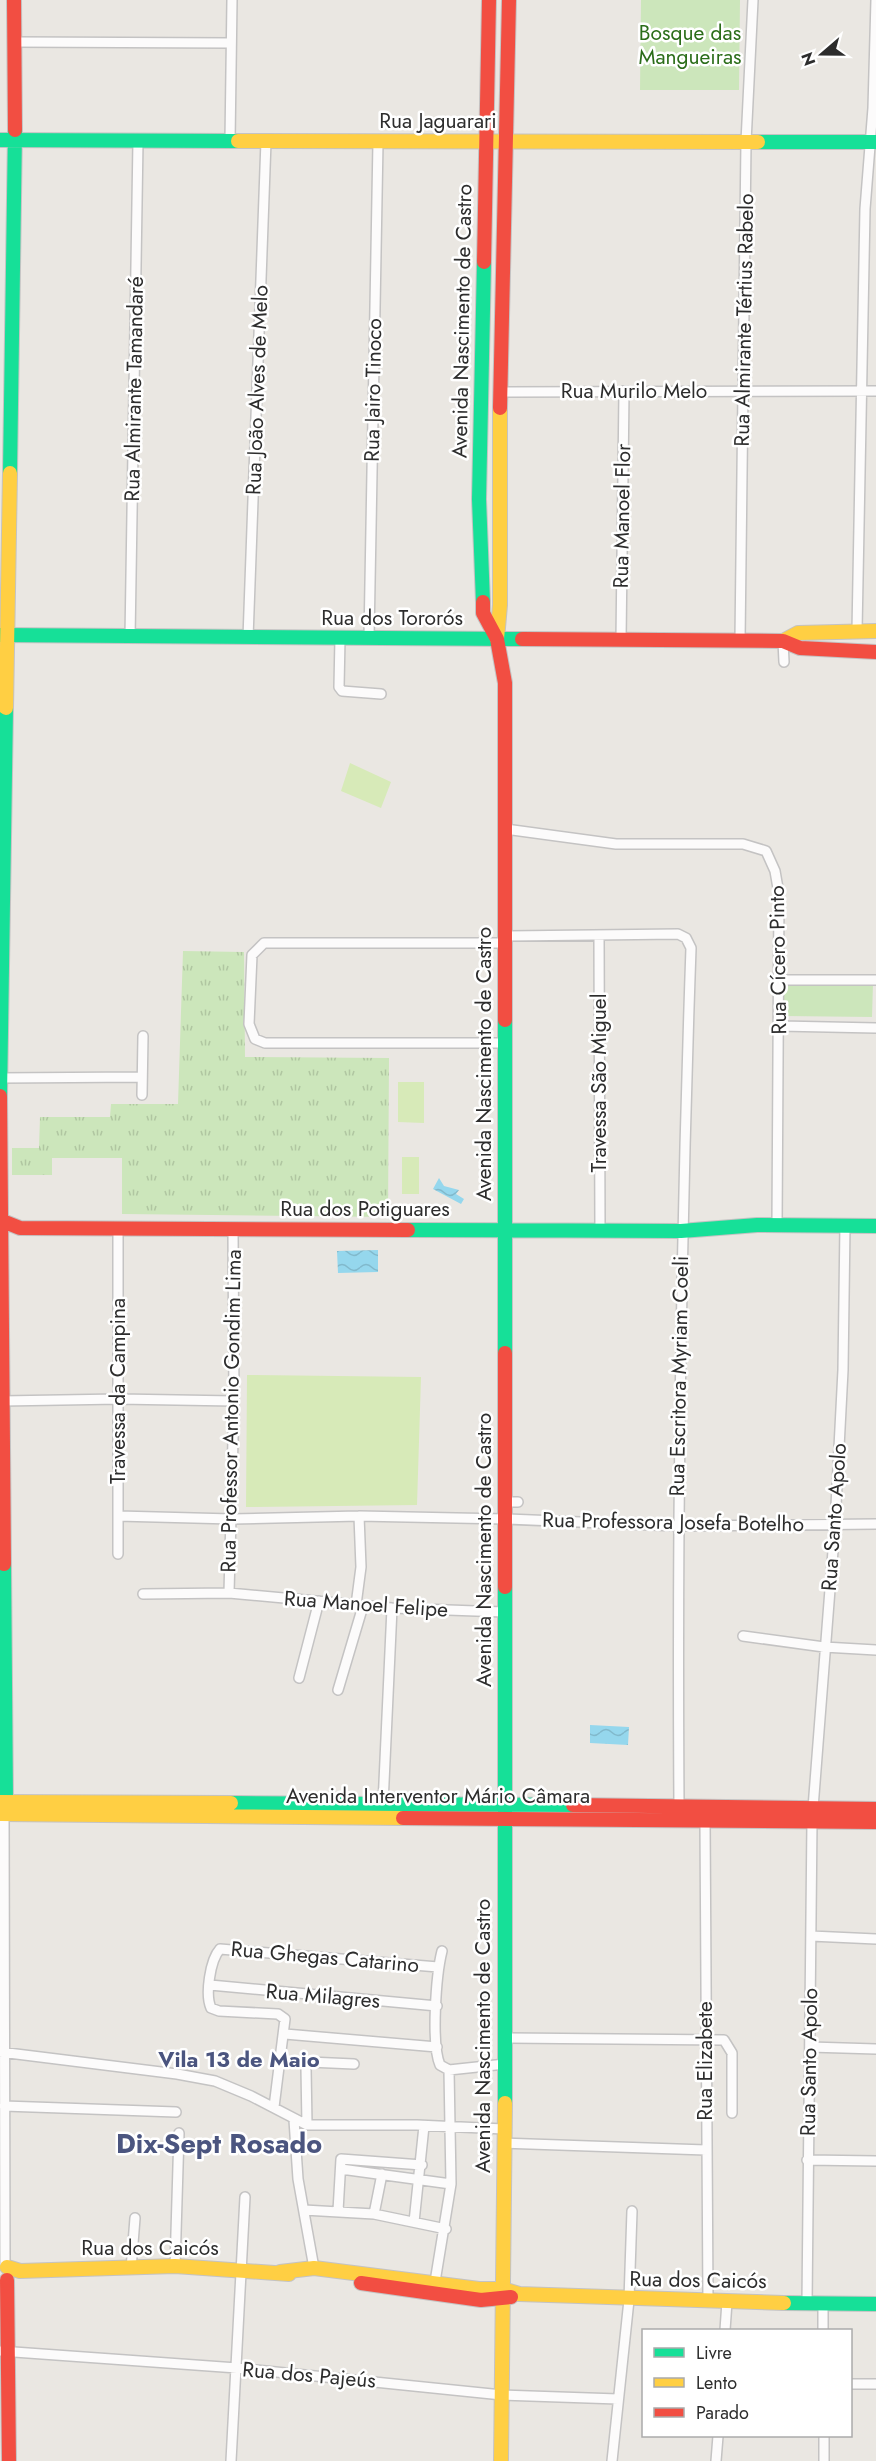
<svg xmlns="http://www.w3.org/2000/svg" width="876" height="2461" font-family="Jost,sans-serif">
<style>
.grass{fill:url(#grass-tufts)}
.park{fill:#cce6bb}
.pitch{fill:#d7eab8}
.water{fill:url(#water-waves)}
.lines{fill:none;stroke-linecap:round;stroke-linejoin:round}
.street-casing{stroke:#c4c3c3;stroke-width:12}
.fast-casing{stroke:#c4c3c3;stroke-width:16}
.slow-casing{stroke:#c4c3c3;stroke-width:16}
.jam-casing{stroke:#c4c3c3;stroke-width:16}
.street{stroke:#fcfbfb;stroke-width:9}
.fast{stroke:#16e098;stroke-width:14}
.slow{stroke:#ffcf43;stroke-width:14}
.jam{stroke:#f24e42;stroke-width:14}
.labels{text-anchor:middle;stroke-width:5;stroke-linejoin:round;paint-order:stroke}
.park-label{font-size:21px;fill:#2b6d19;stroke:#fff}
.street-label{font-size:21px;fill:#2d2d2d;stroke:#fff}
.neighbourhood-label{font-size:22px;font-weight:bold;fill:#4b557f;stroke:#fff}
.district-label{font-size:27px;font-weight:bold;fill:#4b557f;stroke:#fff}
</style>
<defs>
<pattern id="grass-tufts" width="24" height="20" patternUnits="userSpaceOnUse" patternTransform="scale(1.5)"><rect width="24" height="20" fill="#cce6bb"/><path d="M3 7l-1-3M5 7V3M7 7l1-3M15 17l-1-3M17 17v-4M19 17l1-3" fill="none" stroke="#b0c6a1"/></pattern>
<pattern id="water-waves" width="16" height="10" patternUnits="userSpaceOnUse" patternTransform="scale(1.5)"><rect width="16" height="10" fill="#95d7ed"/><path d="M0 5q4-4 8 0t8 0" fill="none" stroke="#81b9cc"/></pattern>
</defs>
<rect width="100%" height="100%" fill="#eae7e2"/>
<path class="grass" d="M183 951 244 952 245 1057 389 1058 388 1217 122 1214V1158H52V1175H12V1148H39L40 1117H110L111 1104H178Z"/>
<path class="park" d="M641 0H740L739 90H640Z
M784 981 873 983 872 1017 784 1016Z"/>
<path class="pitch" d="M350 763 391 782 381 808 341 791Z
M398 1082H424V1123L398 1122Z
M402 1157H419V1194H402Z
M247 1375 421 1377 417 1505 246 1507Z"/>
<path class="water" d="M439 1178 444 1186 459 1190 456 1194 464 1199 461 1204 433 1189Z
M378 1250V1272L338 1273 337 1251Z
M590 1725 629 1727 628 1745 590 1743Z"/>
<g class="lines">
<defs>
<path id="street" d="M14 42 231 43
M230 141 232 0
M501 392 876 391
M857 631 865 209 873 108 876 0
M130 638 138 141
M248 638 266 141
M340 638 339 687 342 691 381 694
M369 638 378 142
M740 640 746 142 753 0
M621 641 624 391
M783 641 784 662
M505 829 616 844H743L766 851 775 871 779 894 777 1225
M505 936 678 934 686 938 691 948C681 1234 677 1519 679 1805
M599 936 600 1230
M781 980H876
M780 1026 876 1028
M505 1043H265L255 1039 249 1024 252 955 264 943H505
M0 1078 142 1077
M142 1095 143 1036
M118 1229V1554
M2 1401 119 1399 234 1401
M505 1502H518
M118 1516 232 1519 359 1516 505 1519 677 1526 876 1524
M229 1593 234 1401 233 1229
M143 1594 229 1593 392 1608 504 1612
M356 1605 361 1567 359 1516
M743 1636 824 1647 876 1650
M299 1678 319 1601
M338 1690 363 1606
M383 1804 392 1608
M813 1808 835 1525 843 1370 845 1225
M4 1814 5 2264
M705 1821 708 2302
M811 1936 876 1939
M442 1951C436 1975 431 2044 440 2065L449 2070 505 2064
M210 1985 437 2006
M285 2034 437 2047
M504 2038 724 2040 732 2053V2113
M810 2047 876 2049
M0 2052 177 2074 215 2081 251 2096 307 2125H417L504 2129
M4 2106 176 2112
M274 2107 285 2019 278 2014 219 2011 211 2008C205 1995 210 1960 220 1949L438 1967
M294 2120 298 2179 314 2268
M307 2125 306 2068 309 2062 354 2064
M503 2143 706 2150
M807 2160 876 2161
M341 2169 451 2184
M304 2210 374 2214 446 2229
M338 2211 341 2159 422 2165
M374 2214 382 2174
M414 2222 424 2126
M175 2266 179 2133
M131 2269 135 2218
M434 2288 451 2184 449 2070
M807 2303 812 1821
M823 2303V2330
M725 2330 727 2302
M0 2351 237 2368 502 2395 618 2399
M850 2384H876
M824 2436V2461
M231 2461 245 2197
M612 2461 629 2300 632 2211
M716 2461 718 2436"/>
<path id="fast" d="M0 140 238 141
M758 142H876
M10 473 15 130
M483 602 479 499 484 262
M1 635 522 639
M505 1020V1353
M0 1096 6 708
M408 1230 681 1231 757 1225 876 1226
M4 1564 6 1802
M231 1803 573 1805
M505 2103V1587
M784 2303 876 2304"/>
<path id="slow" d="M238 141 758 142
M497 639 500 605V408
M783 641 798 633 876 631
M6 708 10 473
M0 1802 231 1803
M0 1814 403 1818
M7 2267 20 2271 175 2266 289 2274
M280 2272 314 2268 479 2289H503L519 2294 784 2303
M501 2461 505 2103"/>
<path id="jam" d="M14 0 15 130
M484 262 489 0
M500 408 509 0
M483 602V613L497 639 505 683V1020
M522 639 783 641 800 648 876 652
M0 1096 4 1564
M0 1220 20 1228 408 1230
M505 1353V1587
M573 1805 876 1809
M403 1818 876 1822
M7 2280 9 2461
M361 2283 481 2300 511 2297"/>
</defs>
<use href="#street" class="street-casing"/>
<use href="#fast" class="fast-casing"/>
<use href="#slow" class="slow-casing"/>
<use href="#jam" class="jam-casing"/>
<use href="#street" class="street"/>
<use href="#fast" class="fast"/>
<use href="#slow" class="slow"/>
<use href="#jam" class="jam"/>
</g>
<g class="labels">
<g class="park-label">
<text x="690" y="40">Bosque das<tspan x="690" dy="24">Mangueiras</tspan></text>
</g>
<g class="street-label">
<text x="438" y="128">Rua Jaguarari</text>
<text transform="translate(744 320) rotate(-89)" y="7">Rua Almirante Tértius Rabelo</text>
<text transform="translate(462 321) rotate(-89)" y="7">Avenida Nascimento de Castro</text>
<text transform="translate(134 389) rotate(-89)" y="7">Rua Almirante Tamandaré</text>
<text transform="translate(257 390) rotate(-88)" y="7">Rua João Alves de Melo</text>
<text transform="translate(373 390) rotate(-89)" y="7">Rua Jairo Tinoco</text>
<text x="634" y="398">Rua Murilo Melo</text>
<text transform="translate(622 516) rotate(-89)" y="7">Rua Manoel Flor</text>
<text x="392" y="625">Rua dos Tororós</text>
<text transform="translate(778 960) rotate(-91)" y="7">Rua Cícero Pinto</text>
<text transform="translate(484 1064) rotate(-90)" y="7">Avenida Nascimento de Castro</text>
<text transform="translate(599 1083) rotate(-90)" y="7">Travessa São Miguel</text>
<text x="365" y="1216">Rua dos Potiguares</text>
<text transform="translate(679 1376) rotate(-89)" y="7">Rua Escritora Myriam Coeli</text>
<text transform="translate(118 1391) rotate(-90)" y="7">Travessa da Campina</text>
<text transform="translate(231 1411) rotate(-89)" y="7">Rua Professor Antonio Gondim Lima</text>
<text transform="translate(834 1517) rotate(-86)" y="7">Rua Santo Apolo</text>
<text transform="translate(673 1522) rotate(1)" y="7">Rua Professora Josefa Botelho</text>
<text transform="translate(484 1550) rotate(-90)" y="7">Avenida Nascimento de Castro</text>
<text transform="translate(366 1604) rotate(4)" y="7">Rua Manoel Felipe</text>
<text x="438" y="1803">Avenida Interventor Mário Câmara</text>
<text transform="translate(325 1957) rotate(5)" y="7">Rua Ghegas Catarino</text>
<text transform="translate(323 1996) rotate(5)" y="7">Rua Milagres</text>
<text transform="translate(483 2036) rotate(-90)" y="7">Avenida Nascimento de Castro</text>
<text transform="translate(705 2061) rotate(-90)" y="7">Rua Elizabete</text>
<text transform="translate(809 2062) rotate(-89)" y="7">Rua Santo Apolo</text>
<text x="150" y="2255">Rua dos Caicós</text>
<text transform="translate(698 2280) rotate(1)" y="7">Rua dos Caicós</text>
<text transform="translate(309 2375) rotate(5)" y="7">Rua dos Pajeús</text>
</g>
<g class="neighbourhood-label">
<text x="239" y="2067">Vila 13 de Maio</text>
</g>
<g class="district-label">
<text x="219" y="2153">Dix-Sept Rosado</text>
</g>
</g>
<rect x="642" y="2329" width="210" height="108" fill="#ffffff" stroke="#ababab" stroke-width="1.5"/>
<rect x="654" y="2348" width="30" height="9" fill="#16e098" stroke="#ababab" stroke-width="1.5"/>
<text x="696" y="2359" font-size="18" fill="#2d2d2d">Livre</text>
<rect x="654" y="2378" width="30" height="9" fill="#ffcf43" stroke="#ababab" stroke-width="1.5"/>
<text x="696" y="2389" font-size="18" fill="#2d2d2d">Lento</text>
<rect x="654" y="2408" width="30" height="9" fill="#f24e42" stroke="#ababab" stroke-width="1.5"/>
<text x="696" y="2419" font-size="18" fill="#2d2d2d">Parado</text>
<g transform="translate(822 54) rotate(250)" stroke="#ffffff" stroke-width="4.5" paint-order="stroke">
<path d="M0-4.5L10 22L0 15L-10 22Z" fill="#2d2d2d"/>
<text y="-9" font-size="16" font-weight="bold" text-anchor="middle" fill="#2d2d2d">N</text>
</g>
</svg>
